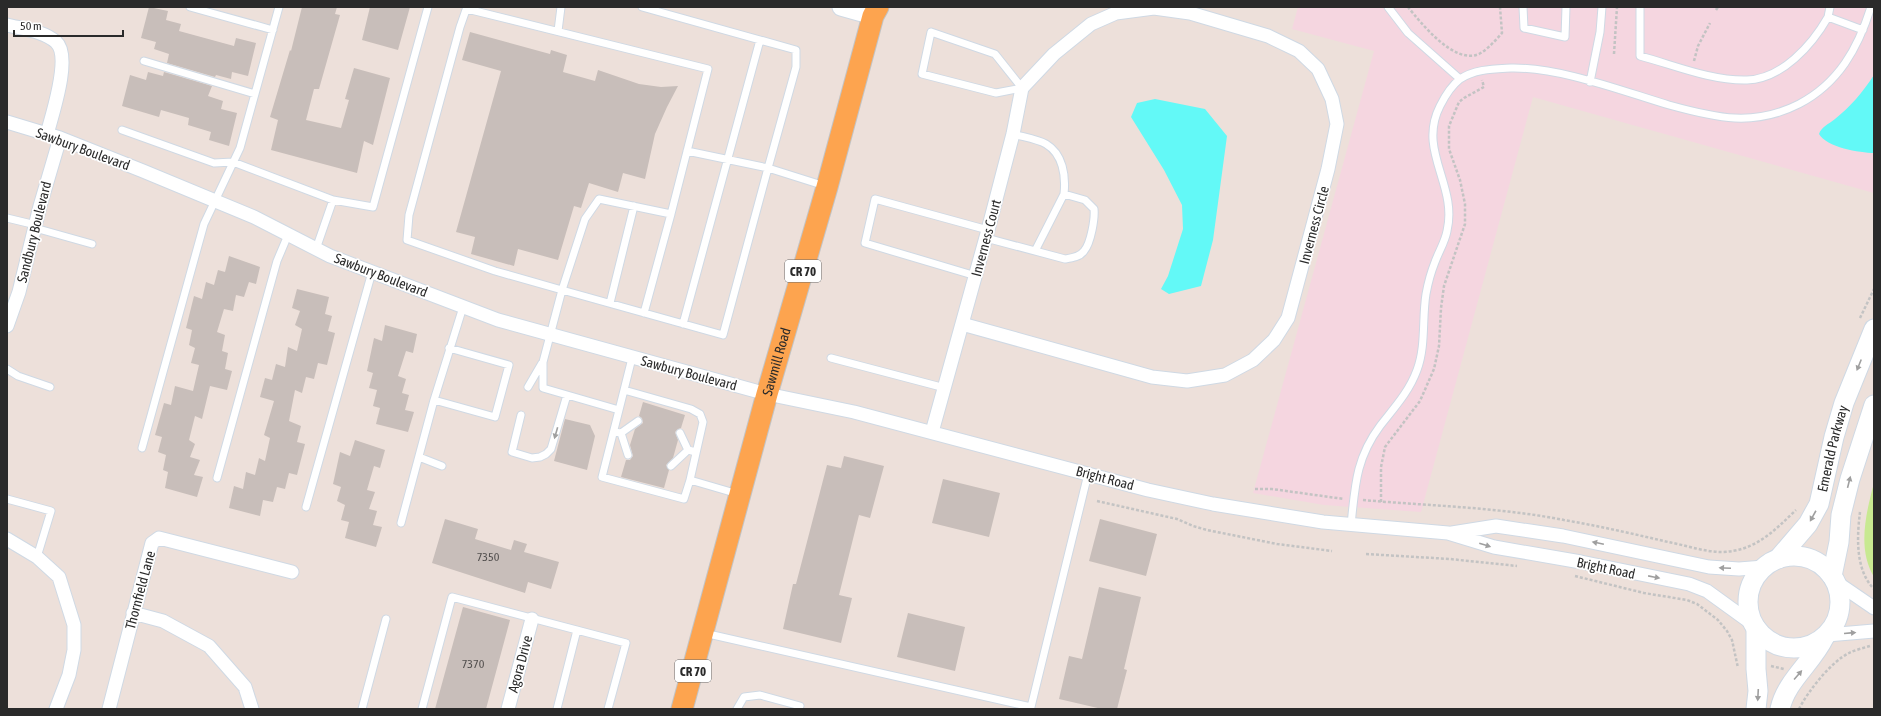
<svg xmlns="http://www.w3.org/2000/svg" width="1881" height="716" font-family="'Asap Condensed',sans-serif">
<style>
.medical{fill:#f5d6e0}
.green{fill:#c8e991}
.water{fill:#63f9f7}
.building{fill:#c8beba}
.lines{fill:none;stroke-linecap:round;stroke-linejoin:round}
.service-casing{stroke:#cfd9e4;stroke-width:9}
.minor-casing{stroke:#cfd9e4;stroke-width:15}
.tertiary-casing{stroke:#cfd9e4;stroke-width:19}
.secondary-casing{stroke:#cfd9e4;stroke-width:21}
.primary-casing{stroke:#c3c3c3;stroke-width:23}
.path{stroke:#c3c3c3;stroke-width:2.5;stroke-dasharray:3 2;stroke-linecap:butt}
.service{stroke:#fff;stroke-width:7}
.minor{stroke:#fff;stroke-width:13}
.tertiary{stroke:#fff;stroke-width:17}
.secondary{stroke:#fff;stroke-width:19}
.primary{stroke:#fda44f;stroke-width:21}
.oneway{fill:#9f9f9f}
.labels{text-anchor:middle;stroke-width:3.5;stroke-linejoin:round;paint-order:stroke}
.number-label{font-size:12px;fill:#524f4e}
.shield{fill:#fff;stroke:#6a6a6a;stroke-width:1}
.shield-label{font-size:13px;font-weight:bold;fill:#2a2a2a}
.street-label{font-size:14px;fill:#2a2a2a;stroke:#fff}
</style>
<rect width="100%" height="100%" fill="#ede0da"/>
<path class="medical" d="M1298 7H1874V193L1533 97 1421 512 1324 505 1253 493 1374 51 1292 29Z"/>
<path class="green" d="M1874 483V577C1857 549 1866 513 1874 483Z"/>
<path class="water" d="M1874 75V153C1860 153 1826 147 1819 134 1821 127 1829 124 1835 119 1850 107 1863 92 1874 75Z
M1155 99 1205 109 1227 136 1213 240 1201 286 1169 294 1161 289 1168 276 1183 229 1182 205 1164 170 1131 117 1137 103Z"/>
<path class="building" d="M149 7 168 11 166 20 181 24 179 31 234 46 236 38 256 43 248 76 232 72 231 79 216 75 215 77 167 63 169 54 154 49 156 42 141 38Z
M302 7H337L335 14 340 15 319 89H314L306 120 341 128 349 100 345 99 354 68 390 78 373 145 364 141 357 173 271 150 278 120 270 117 290 50 291 51Z
M370 7H410L398 50 362 40Z
M470 32 550 54 551 50 567 55 563 72 595 81 598 70 639 84 661 87 678 86 667 107 655 134 645 179 623 173 618 192 589 183 581 208 574 206 558 260 518 249 514 266 471 254 475 237 456 232 501 71 462 60Z
M148 72 163 76 164 72 212 86 208 96 223 101 221 109 237 113 229 146 209 140 211 132 188 125 189 118 161 110 159 117 122 106 130 75 146 80Z
M229 256 260 267 256 284 249 282 244 297 236 295 233 311 224 309 217 332 225 335 222 351 228 353 225 369 232 371 227 390 210 386 202 419 195 416 189 440 195 444 190 457 200 460 194 475 203 477 197 497 165 488 168 472 163 470 166 455 158 452 162 437 155 435 164 403 171 405 175 386 193 391 199 365 191 363 195 348 189 345 192 330 186 328 194 296 202 299 206 282 214 285 218 270 225 272Z
M297 289 329 297 325 314 332 316 328 331 335 333 327 365 318 363 314 379 306 377 302 393 295 390 289 421 301 426 297 442 305 444 297 475 289 473 285 489 277 487 273 502 263 500 260 516 229 508 234 486 243 489 246 472 255 475 259 458 265 461 270 438 264 435 274 401 260 397 265 378 272 380 276 364 285 367 288 347 297 351 302 329 295 325 300 311 292 308Z
M385 325 417 334 413 353 406 351 398 376 406 379 402 393 409 395 405 410 414 412 408 432 376 424 380 408 373 406 377 390 369 388 373 373 367 371 374 338 382 341Z
M643 402 685 415 681 428 678 429 675 432 678 440 673 458 666 465 669 470 664 488 621 477 626 460H630L633 456 630 445 635 429 643 423 642 418 639 416Z
M565 419 590 425 595 436 587 470 554 461Z
M355 440 385 450 380 468 374 466 367 490 375 492 369 509 377 511 373 525 382 527 376 547 345 538 349 522 341 520 345 505 337 501 341 487 333 484 340 452 350 456Z
M844 456 884 466 870 518 859 515 839 595 852 598 841 643 783 629 793 584H796L827 465 841 468Z
M943 479 1000 493 989 537 932 523Z
M445 519 478 529 475 539 511 550 514 540 527 544 524 552 559 562 551 589 528 582 525 593 432 563Z
M1100 519 1157 534 1146 576 1089 561Z
M1099 587 1141 597 1124 669 1127 670 1117 709H1102L1059 699 1069 656 1082 659Z
M463 607 510 620 486 709H435Z
M908 613 965 627 955 671 897 657Z"/>
<g class="lines">
<defs>
<path id="service" d="M190 7 273 30
M467 7 460 27 409 215 407 240 495 271 562 290 543 362V388L619 410 602 477 684 499 690 480
M642 7 796 50V67L768 168 825 186
M1388 7 1408 33 1460 79
M1523 7 1524 28 1565 37 1566 7
M1640 7V56C1674 65 1711 81 1747 80 1782 79 1812 45 1828 17L1863 30
M467 9 708 69 671 214 599 199 585 219 562 290 723 335 768 168 687 151
M1828 17 1830 7
M558 31 561 7
M931 32 995 54 1022 88 996 93 922 74Z
M144 61 255 94
M1590 82 1600 32 1602 7
M122 130 214 163 233 162 333 200
M7 218 36 225
M35 228 92 244
M986 238 1065 259C1072 258 1080 257 1084 251 1091 243 1095 218 1094 209L1085 200 1064 194C1066 176 1063 154 1046 144 1037 139 1023 137 1013 134
M316 249 333 200 373 207 428 7
M1035 251 1064 194
M976 276 865 243 875 199 988 230
M610 303 634 206
M644 313 671 214
M683 324 760 40
M831 358 945 388
M7 369 18 376 50 387
M528 387 542 363
M624 390 632 358
M434 400 495 417 509 365 449 348
M619 410 624 390 691 409 700 414 703 422 690 480 738 494
M521 415 512 452 532 458 540 457 546 454 551 449 567 395
M614 432 621 433 628 455
M621 433 638 421
M680 433 688 450
M142 448 204 224 240 148 279 7
M419 457 442 466
M671 466 688 450 696 452
M217 478 277 261 288 235
M7 499 51 511 37 557
M306 507 372 272
M401 523 434 400 463 307
M1351 525C1355 486 1356 458 1380 426 1394 408 1409 392 1417 370 1426 346 1422 319 1426 294 1428 283 1431 272 1435 262 1439 251 1445 242 1447 231 1458 185 1417 151 1440 106 1445 96 1451 86 1460 79 1475 69 1494 69 1511 68 1560 67 1622 91 1669 105 1716 118 1754 127 1799 104 1839 83 1858 48 1871 7
M704 633 1031 707 1088 474
M362 709 386 619
M422 709 452 597 626 643 608 709
M557 709 577 630
M737 709 744 697 760 695 800 706"/>
<path id="minor" d="M7 25C23 29 44 31 56 42 72 56 52 115 47 134
M7 122 60 138 143 171 254 217 330 256 498 320 767 394 854 412 1148 490 1213 504 1323 522 1448 533 1494 547 1581 562 1689 584 1707 591 1754 625
M7 326 19 292 40 206 60 138
M932 432 988 230 1013 134 1022 88 1054 54 1091 24 1116 13 1154 8 1190 13 1268 36 1299 51 1318 69 1332 99 1337 124 1328 169 1288 318 1274 340 1253 360 1225 375 1187 381 1152 377 962 324
M1452 533 1496 526 1563 536 1709 567 1739 569 1764 567
M7 539 37 557 59 577 74 625V650L69 675 56 709
M1836 582 1874 608
M133 613 163 621 209 646 245 687 252 709
M1827 635 1874 631
M109 709 152 543 159 538 292 572
M508 709 532 619"/>
<path id="tertiary" d="M841 7 873 16"/>
<g id="secondary">
<circle cx="1794" cy="602" r="46"/>
<path id="s1" d="M1778 559 1808 524 1819 504 1834 437 1844 403 1874 329"/>
<path d="M1832 576 1839 542 1841 515 1850 479 1874 405"/>
<path d="M1756 709 1758 691 1756 669V628"/>
<path d="M1780 709C1786 681 1812 663 1824 638"/>
</g>
<g id="primary">
<path id="s2" d="M682 709 767 394 827 187 873 16 878 7"/>
</g>
</defs>
<use href="#service" class="service-casing"/>
<use href="#minor" class="minor-casing"/>
<use href="#tertiary" class="tertiary-casing"/>
<use href="#secondary" class="secondary-casing"/>
<use href="#primary" class="primary-casing"/>
<path class="path" d="M1408 7C1421 23 1454 65 1479 54 1488 49 1495 41 1502 33L1500 7
M1716 10 1718 7
M1614 54 1617 7
M1694 61 1698 46 1710 23
M1860 318 1874 289
M1255 489H1272L1344 499
M1363 500C1430 506 1498 507 1564 520 1599 526 1634 534 1668 542 1685 545 1704 552 1722 552 1755 551 1773 532 1796 510
M1097 501 1177 519 1193 526 1207 530 1277 544 1332 551
M1381 502V467L1385 447 1420 401 1434 369 1439 346 1441 308 1444 286 1465 224V204L1460 180 1449 149V126L1459 102 1464 98 1484 87 1482 80
M1860 512C1857 536 1855 570 1874 589
M1366 554 1450 559 1517 566
M1575 576 1644 593 1687 600 1697 604 1718 620 1727 631 1732 640 1738 668
M1771 666 1784 669
M1799 709C1808 691 1831 662 1849 653 1855 650 1863 648 1870 646"/>
<use href="#service" class="service"/>
<use href="#minor" class="minor"/>
<use href="#tertiary" class="tertiary"/>
<use href="#secondary" class="secondary"/>
<use href="#primary" class="primary"/>
</g>
<defs><path id="oneway-solid" d="M-6-.8H1V-3.2L6.5 0L1 3.2V.8H-6Z"/></defs>
<g class="oneway">
<use href="#oneway-solid" transform="translate(1859 365) rotate(112)"/>
<use href="#oneway-solid" transform="translate(556 433) rotate(106)"/>
<use href="#oneway-solid" transform="translate(1849 482) rotate(-76)"/>
<use href="#oneway-solid" transform="translate(1813 516) rotate(119)"/>
<use href="#oneway-solid" transform="translate(1598 543) rotate(-168)"/>
<use href="#oneway-solid" transform="translate(1485 545) rotate(17)"/>
<use href="#oneway-solid" transform="translate(1725 568) rotate(-177)"/>
<use href="#oneway-solid" transform="translate(1654 577) rotate(11)"/>
<use href="#oneway-solid" transform="translate(1850 633) rotate(-5)"/>
<use href="#oneway-solid" transform="translate(1798 675) rotate(-49)"/>
<use href="#oneway-solid" transform="translate(1758 695) rotate(93)"/>
</g>
<g class="labels">
<g class="number-label">
<text x="488" y="561">7350</text>
<text x="473" y="668">7370</text>
</g>
<g class="shield">
<rect x="785" y="260" width="36" height="22" rx="3"/>
<rect x="675" y="660" width="36" height="22" rx="3"/>
</g>
<g class="shield-label">
<text x="803" y="276">CR 70</text>
<text x="693" y="676">CR 70</text>
</g>
<g class="street-label">
<text transform="translate(83 149) rotate(20)" y="5">Sawbury Boulevard</text>
<text transform="translate(1314 225) rotate(-75)" y="5">Inverness Circle</text>
<text transform="translate(34 232) rotate(-76)" y="5">Sandbury Boulevard</text>
<text transform="translate(986 238) rotate(-75)" y="5">Inverness Court</text>
<text transform="translate(381 275) rotate(21)" y="5">Sawbury Boulevard</text>
<text dy="5" stroke="none"><textPath href="#s2" startOffset="360">Sawmill Road</textPath></text>
<text transform="translate(689 373) rotate(15)" y="5">Sawbury Boulevard</text>
<text dy="5" stroke="none"><textPath href="#s1" startOffset="126">Emerald Parkway</textPath></text>
<text transform="translate(1105 478) rotate(15)" y="5">Bright Road</text>
<text transform="translate(1606 568) rotate(12)" y="5">Bright Road</text>
<text transform="translate(140 590) rotate(-75)" y="5">Thornfield Lane</text>
<text transform="translate(520 664) rotate(-75)" y="5">Agora Drive</text>
</g>
</g>
<rect width="1881" height="716" fill="none" stroke="#2a2a2a" stroke-width="16"/>
<path d="M14 30v6h109v-6" fill="none" stroke="#2a2a2a" stroke-width="2"/>
<text x="20" y="30" font-size="12" fill="#2a2a2a" stroke="#ffffff" stroke-width="3" paint-order="stroke">50 m</text>
</svg>
